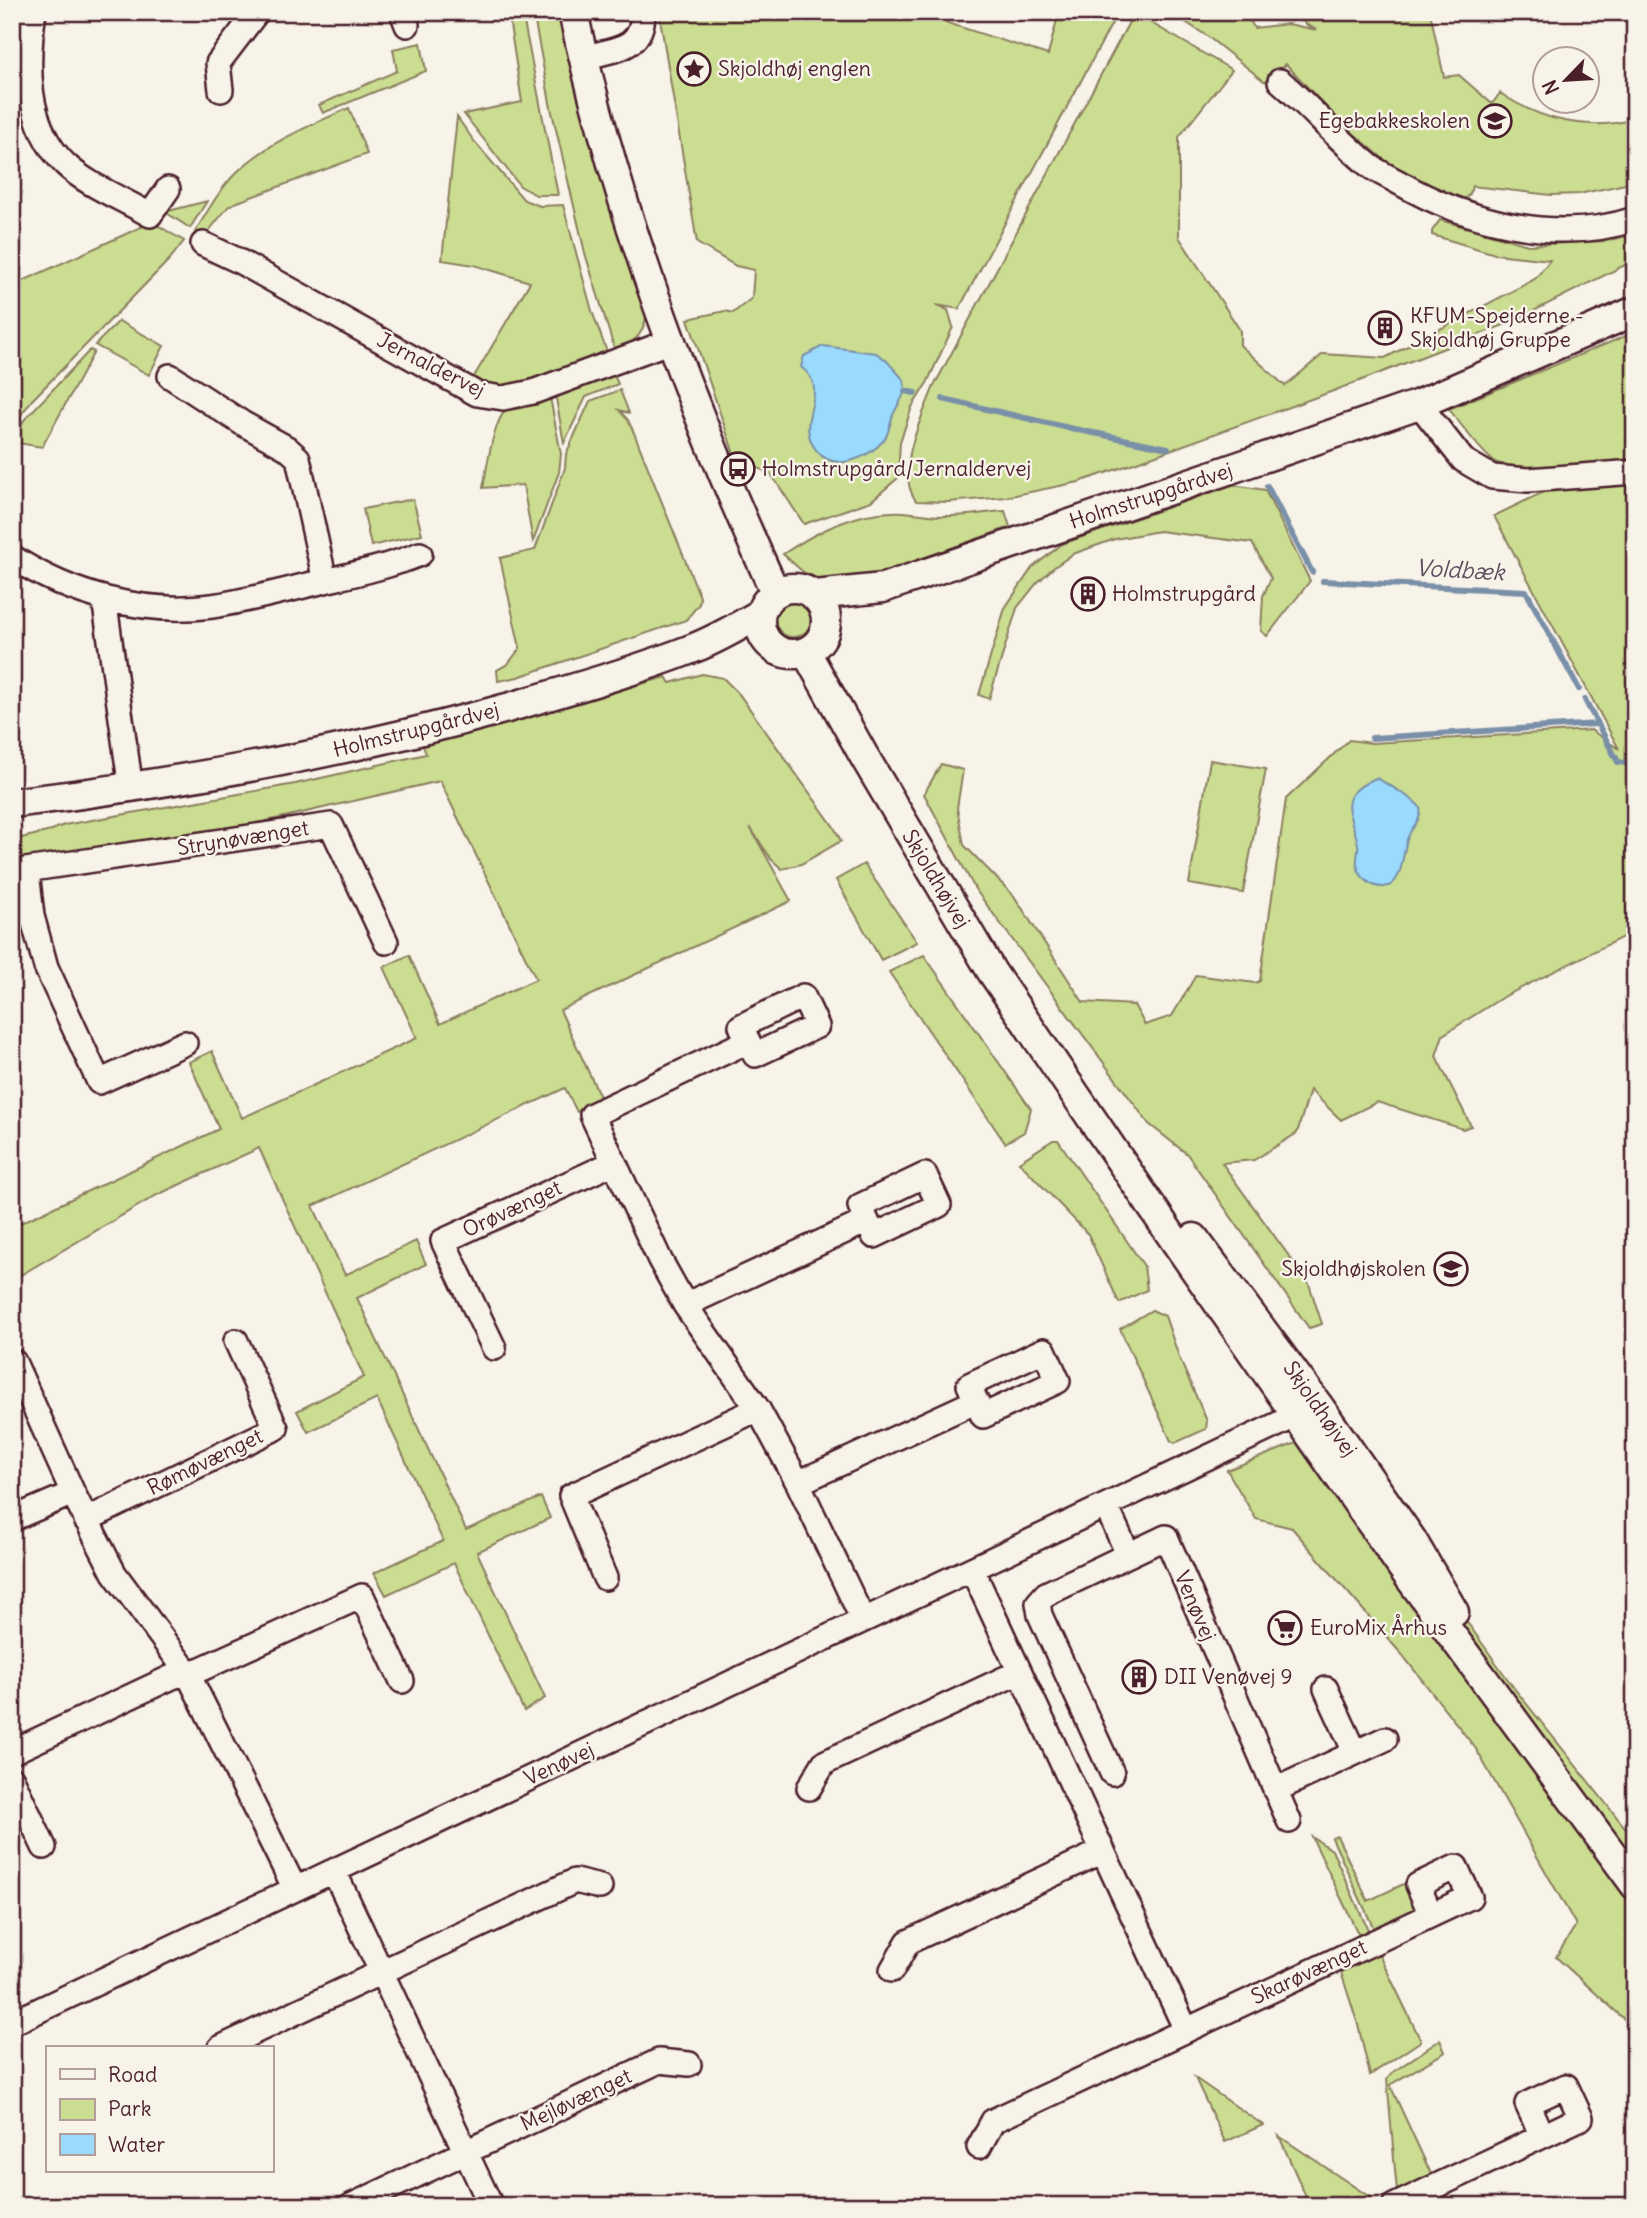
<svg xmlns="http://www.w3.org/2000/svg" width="1647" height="2218" font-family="Delius,sans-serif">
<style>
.green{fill:#cbdd91;stroke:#8a7e5e;stroke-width:2}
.water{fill:#9adafc;stroke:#7a8fa8;stroke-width:2}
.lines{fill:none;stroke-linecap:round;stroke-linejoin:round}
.stream{stroke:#7a8fa8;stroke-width:6}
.minor-casing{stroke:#4a1f2b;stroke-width:28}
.tertiary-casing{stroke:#4a1f2b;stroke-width:33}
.minor{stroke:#f7f3e8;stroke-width:23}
.tertiary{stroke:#f7f3e8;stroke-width:28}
.labels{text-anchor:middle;stroke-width:5;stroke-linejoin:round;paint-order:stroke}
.poi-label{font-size:21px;fill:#4a1f2b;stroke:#f7f3e8;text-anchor:start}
.street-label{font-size:21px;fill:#4a1f2b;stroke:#f7f3e8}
.water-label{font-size:23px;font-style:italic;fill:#5e4e5f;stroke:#f7f3e8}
</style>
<rect width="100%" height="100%" fill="#f7f3e8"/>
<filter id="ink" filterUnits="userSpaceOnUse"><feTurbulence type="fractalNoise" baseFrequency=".0143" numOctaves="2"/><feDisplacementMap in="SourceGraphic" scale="14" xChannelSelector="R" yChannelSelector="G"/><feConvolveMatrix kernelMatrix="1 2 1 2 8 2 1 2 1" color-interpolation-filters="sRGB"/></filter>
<g filter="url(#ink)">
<path class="green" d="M508 12H522L558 195H536L520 186 464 114 522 102Z
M533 12H563L647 308C646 332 637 342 615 351L585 253 551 108Z
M659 12H913L1048 55 1059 12H1118L959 309 936 305 948 310 953 327 927 383 912 407 900 442 898 478 871 501 804 524 771 474 735 457 688 319 725 311 733 313 752 298 754 270 736 266 697 243Z
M1170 12H1246L1254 28 1288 24 1317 30 1305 24 1299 12H1430L1444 77 1459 75 1492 104 1500 93C1540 120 1587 132 1635 119V182L1579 194 1551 195 1472 186 1470 194 1461 202 1399 172 1341 123 1286 64 1269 82 1264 81 1207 36Z
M1134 13 1232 70 1179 137V237L1240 330V345L1285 386 1323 354 1385 358 1535 279 1550 260 1495 254 1432 235V231L1440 220 1528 245 1606 241 1635 234V260L1514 321 1336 390 1123 467 1079 482 1006 497 948 502 916 501C894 471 922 417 934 386Z
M421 43 426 71 323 113 319 105 397 71 393 49Z
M349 108 367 154 235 203 228 207 204 237 195 232C207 212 219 190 236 173 268 142 309 126 349 108Z
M457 117 474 141 524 200 540 206 563 205 592 311 608 355C566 370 516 400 472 380L530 282 474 265 442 260Z
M207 201 190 228 165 212Z
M152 222 184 241 169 260 32 400 12 427V278L23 281Z
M119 321 164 346 149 375 95 345Z
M1635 332V461C1607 463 1516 473 1495 462 1483 455 1459 422 1449 409Z
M90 350 94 352 42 447 12 442 24 420Z
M613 373 618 384 586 397 564 443 555 393Z
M620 390 629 413 619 410 628 420 634 433 700 597 699 604 686 620 518 677 498 681 497 670 508 664 520 648 500 558 535 550 565 468 566 454 590 401Z
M550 397 561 454 559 472 533 542 523 485 483 488C487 469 493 413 512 405 523 400 538 399 550 397Z
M1635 482V931L1503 997 1443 1035 1436 1056 1471 1126 1463 1129 1377 1102 1341 1120 1310 1090 1297 1133 1254 1160 1222 1163 1309 1284 1322 1324 1309 1328 1187 1154 1149 1124 975 889 924 794 941 764 963 770 957 808 964 845 1014 896 1083 1002 1134 1005 1145 1025 1172 1016 1196 975 1255 983 1260 981 1286 799 1349 740 1372 743 1591 730 1619 749 1494 516 1556 486Z
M1233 485 1265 490 1310 581 1267 636 1261 631 1263 596 1271 578 1252 543 1159 531 1115 539 1073 554 1053 568 1037 583 1017 608 989 699 979 695 1005 608 1032 568 1062 544Z
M413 499 422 534 371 546 363 509Z
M1005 511 1010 527 863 580 826 582 803 572 783 554C819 530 859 510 903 512 919 513 936 517 952 516 969 516 988 512 1005 511Z
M775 619a18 18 0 1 1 36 0a18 18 0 1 1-36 0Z
M702 674 723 678 739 694 834 827 841 841 801 864 782 869 771 859 750 827 791 901 560 1010 602 1101 577 1112 565 1088 313 1206 345 1275 416 1241 426 1264 357 1298 466 1530 541 1497 550 1518 477 1552 545 1698 524 1711 454 1563 386 1595 374 1573 443 1541 377 1399 308 1432 297 1411 364 1377 259 1148 157 1195 12 1280V1227L219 1129 189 1062 212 1051 242 1118 417 1038 384 967 409 955 440 1024 536 979 440 781 254 824 108 850 12 859V840L47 832 64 825 295 784 426 754 423 746 666 677 670 683Z
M1210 760 1266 769 1243 893 1189 884Z
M864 864 917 942 881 960 836 880Z
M924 955 1031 1109 1024 1132 1005 1143 889 972Z
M1053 1140H1058L1144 1266 1147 1290 1119 1303 1088 1234 1019 1162Z
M1152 1310 1165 1316 1180 1360 1207 1421 1206 1429 1175 1443 1171 1441 1120 1329Z
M1330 1430 1514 1688 1635 1840V2029L1556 1957 1576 1925 1476 1749 1404 1657 1292 1528 1256 1519 1227 1470Z
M1337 1836 1368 1901 1412 1880 1422 1908 1377 1931 1374 1929 1332 1838Z
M1312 1837 1332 1850 1370 1934 1360 1938Z
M1377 1950 1421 2041 1370 2075 1358 2025 1340 1969Z
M1440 2040 1445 2052 1390 2085 1432 2176 1397 2192 1387 2079 1393 2072Z
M1195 2078 1263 2125 1225 2142Z
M1279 2136 1371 2198 1369 2206H1310Z"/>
<path class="water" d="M823 346 876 353 886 360 904 380C907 396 899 401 893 415 890 422 889 434 884 440 869 457 836 474 817 451 791 420 834 392 801 367L804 356Z
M1376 778C1384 782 1418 801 1420 808 1423 818 1411 828 1408 837 1402 850 1404 886 1384 887 1372 888 1359 877 1357 865 1356 858 1359 851 1358 844 1351 812 1333 797 1376 778Z"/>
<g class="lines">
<path class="stream" d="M905 391 915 393
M943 399 1069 428 1168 448
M1267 486 1312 572
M1323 581 1526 591 1579 689
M1585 700 1618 762 1635 764
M1372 738 1598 724"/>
<defs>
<path id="minor" d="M34 12C26 64 25 126 66 165 87 185 125 200 150 215L168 189
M402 12 407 25
M583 58C613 49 643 51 643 12
M1280 81C1311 108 1338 140 1370 166 1378 172 1389 177 1398 182 1467 222 1557 245 1635 219
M221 90 218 63 257 12
M203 244 237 260 477 394 503 398 533 392 671 341
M170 376 242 423 287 448 298 458 325 581
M1419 404 1463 460 1492 477 1528 480 1635 472
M12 557C70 595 142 615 212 606 246 601 278 592 312 584 349 575 385 568 420 554
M104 598 131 789
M27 871 32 916 46 967 99 1082 185 1043
M12 872 331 825 386 942
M748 1041 741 1026 803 996 817 1026 755 1055 748 1041 592 1115 660 1260 685 1305 758 1409 798 1483 863 1620
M685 1305 867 1221 874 1236 939 1205 925 1175 860 1206 867 1221
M494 1348 443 1241 613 1163
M14 1362 73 1493 114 1573 187 1672 295 1889
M798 1483 976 1401 983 1416 1058 1381 1044 1350 969 1385 976 1401
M1106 1506 1128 1554
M12 1519 73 1493
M86 1520 276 1428 236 1341
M972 1569 1186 2030
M605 1578 571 1496 758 1409
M1326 1689 1355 1752
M12 1752 172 1677 201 1669 362 1596 402 1681
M1112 1773 1040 1615 1038 1603 1046 1594 1166 1537 1289 1821
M12 1779 44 1847
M809 1788 824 1763 1019 1672
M1275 1790 1385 1739
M334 1871 491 2206
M892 1970 908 1942 1103 1851
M12 2023 1310 1409
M220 2048 575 1881 600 1887
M979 2147 993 2121 1470 1897 1456 1867 1418 1885 1431 1915
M351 2206 659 2061 689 2064
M1394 2206 1581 2118 1566 2086 1527 2104 1542 2136"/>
<path id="tertiary" d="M573 12C617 212 690 407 775 592
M760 621a33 33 0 1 1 66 0a33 33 0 1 1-66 0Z
M815 595 883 588 1251 462 1419 404 1635 311
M806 652 864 756 992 972 1175 1241 1406 1573 1635 1885
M12 803C179 783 345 753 507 708 568 690 636 671 694 648 717 639 739 626 760 614
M1194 1238 1318 1405 1412 1540 1454 1612"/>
</defs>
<use href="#minor" class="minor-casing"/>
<use href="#tertiary" class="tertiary-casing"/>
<use href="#minor" class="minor"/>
<use href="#tertiary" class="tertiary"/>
</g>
</g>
<defs>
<symbol id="sight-ring" viewBox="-11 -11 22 22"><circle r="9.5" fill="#f7f3e8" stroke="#4a1f2b" stroke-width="1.5"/><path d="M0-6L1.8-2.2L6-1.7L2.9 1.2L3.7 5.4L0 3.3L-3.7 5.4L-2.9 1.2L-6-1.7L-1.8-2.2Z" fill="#4a1f2b"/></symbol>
<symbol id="school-ring" viewBox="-11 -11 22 22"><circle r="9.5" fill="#f7f3e8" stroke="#4a1f2b" stroke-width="1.5"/><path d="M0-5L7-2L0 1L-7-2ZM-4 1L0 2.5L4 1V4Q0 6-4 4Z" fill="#4a1f2b"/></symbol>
<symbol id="building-ring" viewBox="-11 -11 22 22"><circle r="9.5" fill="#f7f3e8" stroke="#4a1f2b" stroke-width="1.5"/><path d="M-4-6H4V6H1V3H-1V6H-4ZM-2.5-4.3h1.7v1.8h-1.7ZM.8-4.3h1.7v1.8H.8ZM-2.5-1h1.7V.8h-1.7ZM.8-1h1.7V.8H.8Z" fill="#4a1f2b"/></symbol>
<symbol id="bus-ring" viewBox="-11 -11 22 22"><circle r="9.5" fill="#f7f3e8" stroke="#4a1f2b" stroke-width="1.5"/><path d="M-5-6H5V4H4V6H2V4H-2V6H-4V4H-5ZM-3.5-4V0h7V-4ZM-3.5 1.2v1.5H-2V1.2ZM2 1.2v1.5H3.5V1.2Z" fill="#4a1f2b"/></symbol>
<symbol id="supermarket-ring" viewBox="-11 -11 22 22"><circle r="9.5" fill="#f7f3e8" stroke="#4a1f2b" stroke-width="1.5"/><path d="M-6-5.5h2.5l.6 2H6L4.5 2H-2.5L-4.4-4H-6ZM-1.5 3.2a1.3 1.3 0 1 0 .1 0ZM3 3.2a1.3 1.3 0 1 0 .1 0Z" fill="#4a1f2b"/></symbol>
</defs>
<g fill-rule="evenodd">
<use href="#sight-ring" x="675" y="50" width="38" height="38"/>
<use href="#school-ring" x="1476" y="102" width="38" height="38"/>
<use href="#building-ring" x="1366" y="309" width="38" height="38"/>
<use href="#bus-ring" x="719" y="450" width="38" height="38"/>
<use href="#building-ring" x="1069" y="575" width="38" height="38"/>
<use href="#school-ring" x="1432" y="1250" width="38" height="38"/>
<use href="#supermarket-ring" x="1266" y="1609" width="38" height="38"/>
<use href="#building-ring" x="1120" y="1658" width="38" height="38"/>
</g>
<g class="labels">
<g class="poi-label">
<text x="718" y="76">Skjoldhøj englen</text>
<text x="1470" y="128" text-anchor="end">Egebakkeskolen</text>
<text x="1410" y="323">KFUM-Spejderne -<tspan x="1410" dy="24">Skjoldhøj Gruppe</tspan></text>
<text x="762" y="476">Holmstrupgård/Jernaldervej</text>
<text x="1112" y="601">Holmstrupgård</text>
<text x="1426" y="1276" text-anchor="end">Skjoldhøjskolen</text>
<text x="1310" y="1635">EuroMix Århus</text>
<text x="1164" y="1684">DII Venøvej 9</text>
</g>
<g class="street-label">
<text transform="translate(431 365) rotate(27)" y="7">Jernaldervej</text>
<text transform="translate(1151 496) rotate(-18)" y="7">Holmstrupgårdvej</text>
<text transform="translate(416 730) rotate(-14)" y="7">Holmstrupgårdvej</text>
<text transform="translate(243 838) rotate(-9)" y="7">Strynøvænget</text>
<text transform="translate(936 879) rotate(59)" y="7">Skjoldhøjvej</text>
<text transform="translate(512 1209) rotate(-25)" y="7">Orøvænget</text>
<text transform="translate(1320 1409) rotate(55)" y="7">Skjoldhøjvej</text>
<text transform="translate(205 1462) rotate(-26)" y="7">Rømøvænget</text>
<text transform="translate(1195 1606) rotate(67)" y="7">Venøvej</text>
<text transform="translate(559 1764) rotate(-25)" y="7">Venøvej</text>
<text transform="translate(1309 1972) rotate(-25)" y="7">Skarøvænget</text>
<text transform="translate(576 2100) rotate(-25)" y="7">Mejløvænget</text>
</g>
<g class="water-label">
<text transform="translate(1460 570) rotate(3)" y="8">Voldbæk</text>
</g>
</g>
<rect width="1647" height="2218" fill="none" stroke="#f7f3e8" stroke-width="42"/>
<rect x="21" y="21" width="1605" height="2176" fill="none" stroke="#4a1f2b" stroke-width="2.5" filter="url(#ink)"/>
<rect x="46" y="2046" width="228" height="126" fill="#f7f3e8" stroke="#b29e9c" stroke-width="2"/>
<rect x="60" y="2069" width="35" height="10" fill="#f7f3e8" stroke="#b29e9c" stroke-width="2"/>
<text x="108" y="2082" font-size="21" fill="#4a1f2b">Road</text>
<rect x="60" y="2099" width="35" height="21" fill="#cbdd91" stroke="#b29e9c" stroke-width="2"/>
<text x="108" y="2116" font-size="21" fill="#4a1f2b">Park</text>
<rect x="60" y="2134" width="35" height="21" fill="#9adafc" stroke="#b29e9c" stroke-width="2"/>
<text x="108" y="2152" font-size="21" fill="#4a1f2b">Water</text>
<g transform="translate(1566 80) rotate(245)"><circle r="33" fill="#f7f3e8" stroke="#b29e9c" stroke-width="2"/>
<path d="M0-5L12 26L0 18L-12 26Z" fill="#4a1f2b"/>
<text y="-10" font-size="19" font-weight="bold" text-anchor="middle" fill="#4a1f2b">N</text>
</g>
</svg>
